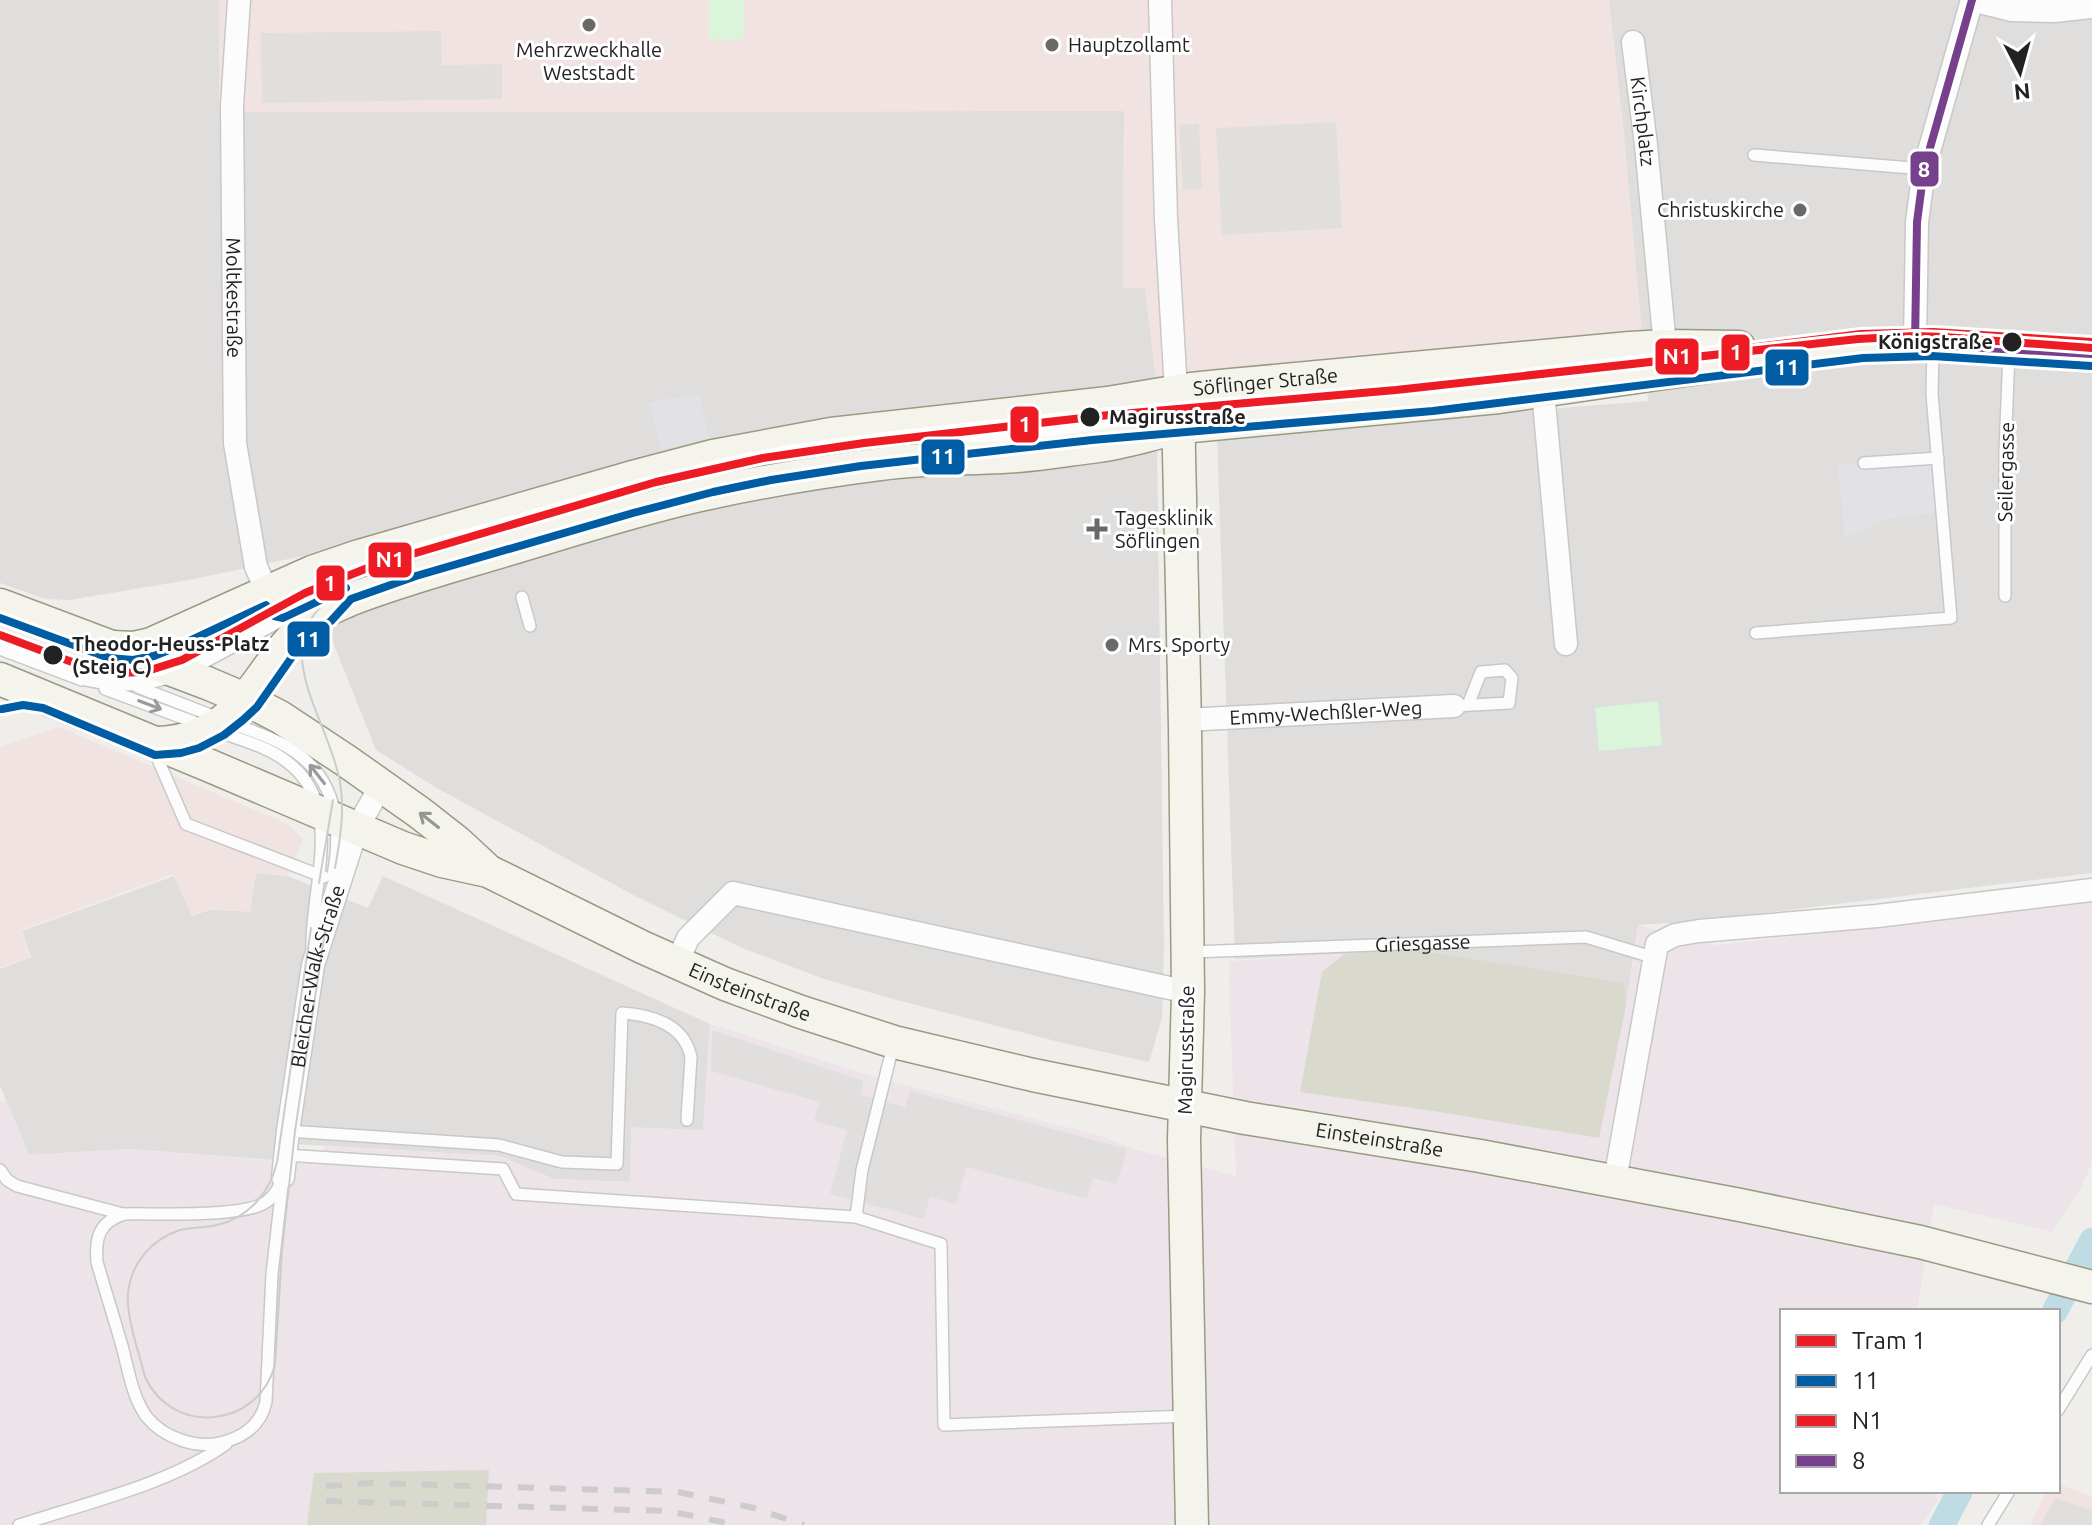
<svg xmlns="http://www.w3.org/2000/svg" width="2092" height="1525" font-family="Ubuntu,sans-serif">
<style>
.residential{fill:#dfdedc}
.commercial{fill:#f1e3e1}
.industrial{fill:#ede4e9}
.construction{fill:#d9d9cd}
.park{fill:#daf5da}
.parking{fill:#e0dfde}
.plaza{fill:#e2e1e5}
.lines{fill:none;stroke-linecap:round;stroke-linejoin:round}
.canal{stroke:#bfdbe3;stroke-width:26}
.lane-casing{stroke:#c9c8c7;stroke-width:14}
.street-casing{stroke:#c9c8c7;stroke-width:25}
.secondary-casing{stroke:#999a82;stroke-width:35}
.lane{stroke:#fdfcfc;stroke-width:11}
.street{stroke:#fdfcfc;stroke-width:22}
.secondary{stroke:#f4f4ed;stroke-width:32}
.tram{stroke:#ccc;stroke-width:2}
.rail{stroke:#ccc;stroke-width:6;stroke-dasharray:16 16;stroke-linecap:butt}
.bus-1-casing{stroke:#fff;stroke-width:14}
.bus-2-casing{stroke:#fff;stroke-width:14}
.bus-3-casing{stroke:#fff;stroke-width:14}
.bus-1{stroke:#005da3;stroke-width:8}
.bus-2{stroke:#ed1b24;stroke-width:8}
.bus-3{stroke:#76408c;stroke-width:8}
.tram-1-casing{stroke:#fff;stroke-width:14}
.tram-1{stroke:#ed1b24;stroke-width:8}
.oneway{stroke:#9a9a9a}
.oneway2{stroke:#969692}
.poi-dot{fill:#6a6968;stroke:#fff;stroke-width:3}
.stop-dot{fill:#222;stroke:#fff;stroke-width:3}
.labels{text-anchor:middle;stroke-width:6;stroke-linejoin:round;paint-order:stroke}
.poi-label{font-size:20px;fill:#222;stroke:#fff;text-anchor:start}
.street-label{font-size:20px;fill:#222;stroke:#fff}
.stop-label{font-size:20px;font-weight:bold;fill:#222;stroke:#fff;text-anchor:start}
.line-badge{stroke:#fff;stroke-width:3}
.badge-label{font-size:22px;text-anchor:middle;font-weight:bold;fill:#fff}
</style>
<rect width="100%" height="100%" fill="#f0eeeb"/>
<path class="residential" d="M0 0H219L220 112 1124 111 1123 287H1145L1156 379 1164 947 1162 1018 1149 1062 1059 1042 893 999 824 979 742 948 635 896 435 787 376 750 328 630 349 616 327 551 189 580 70 600 45 599 0 583Z
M1609 0H2092V873L1698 921 1638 925 1626 1006 1397 947 1344 954 1235 959 1217 436 1648 401 1623 126Z
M256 873 287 876 368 908 383 876 710 1024 703 1130 631 1182 554 1179 500 1156 277 1143 274 1160 129 1149 29 1155 0 1086V969L31 957 22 931 174 876 192 916 209 910 250 911Z"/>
<path class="commercial" d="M219 0H1609L1623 126 1642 337 1156 379 1145 288H1123L1124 111 219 112Z
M59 727 288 824 303 839 288 875 256 873 250 912 209 909 192 916 173 874 21 930 30 956 0 968V747Z
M2058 1484 2092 1496V1525H2030L2047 1491H2058Z"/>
<path class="industrial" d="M2092 902V1163L2081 1188 2052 1232 1934 1204 1917 1311H1782V1491H1934L1938 1501 1921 1525H0V1102L6 1100 29 1155 128 1149 321 1165 324 1146 500 1156 554 1179 630 1182 631 1127 703 1130 710 1024 868 1075 1104 1137 1134 1149 1236 1176 1229 976 1230 961 1344 954 1397 947 1626 1006 1638 925 1716 945Z"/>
<path class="construction" d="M1397 947 1624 983 1626 1006 1599 1138 1433 1111 1300 1092 1322 972 1344 954Z
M489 1470 486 1525H307L314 1473Z"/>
<path class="park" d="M709 0H744L743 40 709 39Z
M1658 701 1662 745 1599 751 1595 708Z"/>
<path class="parking" d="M441 31 442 65 502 64V99L262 103 261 33Z
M1336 122 1342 228 1222 235 1216 128Z
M1199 124 1202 189 1183 190 1179 125Z
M1430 679 1431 703 1240 713 1238 689Z
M712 1030 863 1081 861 1095 905 1107 910 1091 1127 1149 1117 1184 1093 1178 1087 1199 966 1167 956 1204 930 1197 924 1219 830 1194 847 1130 814 1121 819 1102 711 1071Z
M2055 1498 2092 1510V1525H2040Z"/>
<path class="plaza" d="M699 394 709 438 662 450 648 402Z
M1938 458 1942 512 1886 519 1845 538 1838 465Z"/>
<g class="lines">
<path class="canal" d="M2055 1311 2092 1241
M1942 1525 1960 1491"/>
<defs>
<g id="lane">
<path d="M1754 155 1924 169"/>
<path d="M1145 412 1396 390 1598 367"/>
<path d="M949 444 1134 424"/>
<path d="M1864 463 1938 458"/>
<path d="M2005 596V450L2009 353"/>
<path d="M522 597 530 626"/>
<path d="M1756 633 1951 618 1932 394 1933 347"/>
<path d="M0 635C46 652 100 682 150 671"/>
<path d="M0 649 82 680"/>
<path d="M174 664 305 593 328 582"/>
<path d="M188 671 310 605"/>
<path d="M77 678C113 687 136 688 172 677"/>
<path d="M138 687C171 700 203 712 236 725 253 731 271 737 286 746 335 774 343 823 333 875"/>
<path d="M105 689 202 725"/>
<path d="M1454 706 1509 703 1512 678 1505 670 1481 672 1468 705"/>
<path d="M218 731C240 740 267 746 286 761 347 805 310 888 312 949"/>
<path d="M153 748 186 824 324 877"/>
<path id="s1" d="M1191 952 1586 937 1655 958"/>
<path d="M288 1131 499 1145 562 1162 617 1164 622 1013C651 1015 684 1024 691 1057L687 1120"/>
<path d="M285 1155 503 1169 516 1194 856 1217 862 1170 893 1046"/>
<path d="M0 1170 7 1180 17 1186 123 1214"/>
<path d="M283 1177 272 1274 266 1402C261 1424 246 1436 224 1442 198 1450 163 1438 146 1416 132 1396 128 1368 122 1346 114 1318 105 1290 97 1262 95 1238 99 1222 124 1214 155 1213 243 1218 266 1202 275 1196 279 1187 283 1177Z"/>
<path d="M856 1217 941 1244 944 1425 1189 1416"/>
<path d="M2058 1410 2092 1355"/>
<path d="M19 1525C86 1503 170 1484 226 1444"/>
<path d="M1988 1525 2009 1491"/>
</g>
<g id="street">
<path id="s2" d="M239 0 232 106 235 443 256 567 261 578 270 590"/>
<path d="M1160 0 1166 219 1176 391"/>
<path d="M1972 0 2012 10 2054 11 2092 7"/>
<path id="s3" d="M1633 42 1646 145 1665 346"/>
<path d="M1915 344 1917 222 1924 169 1972 0"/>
<path d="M1543 391 1566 644"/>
<path id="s4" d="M1184 720 1454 706"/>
<path d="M677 963 688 938 733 893 1188 992"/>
<path id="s5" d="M283 1177 288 1131 313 965 357 828 381 786"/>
<path d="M1615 1180 1657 944 1675 935 1699 931 1877 916 2092 890"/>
</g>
<g id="secondary">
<path d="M1178 408 1185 726 1188 992 1184 1140 1192 1525"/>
<path d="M0 605 207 683 247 700 280 717 345 760 420 813 457 842 485 868"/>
<path id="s6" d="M113 647 133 648 151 644 312 572 359 556 629 478 713 456 831 434 1108 403 1191 389 1231 385 1630 348 1665 346 1739 347"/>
<path id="s7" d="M0 679 208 765 403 848 442 861 488 871 642 947 725 984 801 1012 894 1042 1033 1075 1245 1118 1480 1156 1740 1205 1920 1242 2092 1287"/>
<path d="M157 743C246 740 254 667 311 620 322 611 336 606 349 600 403 579 460 564 516 547 576 529 635 510 696 496 757 482 819 472 881 464 921 458 961 459 1002 457 1034 456 1066 450 1098 446 1130 442 1160 430 1192 426L1499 397 1829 349 1862 346 1932 344 2092 354"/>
</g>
</defs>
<use href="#lane" class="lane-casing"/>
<use href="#street" class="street-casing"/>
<use href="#secondary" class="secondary-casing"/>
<use href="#lane" class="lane"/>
<use href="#street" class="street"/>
<use href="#secondary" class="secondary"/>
<path class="tram" d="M335 868C340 840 345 811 340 782 328 715 258 638 344 589
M319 883 333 800
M311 928 277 1162C270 1193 248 1218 217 1225 205 1228 192 1227 180 1230 152 1239 131 1263 128 1293 126 1318 139 1352 145 1377 173 1437 258 1428 275 1365L282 1250 295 1131 325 931"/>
<path class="rail" d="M326 1486 371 1483 678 1492 754 1508 804 1525
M326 1501 668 1511 737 1525"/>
<defs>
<path id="bus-1" d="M0 618 109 658 133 660 154 656 174 648 266 605 274 616 283 618 346 588
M2 709 23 705 43 708 155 755 181 753 199 748 224 735 243 720 257 707 292 657 316 631 331 621 351 599 416 576 633 513 713 492 771 480 861 466 1092 440 1433 411 1863 358 1932 356 2091 366"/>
<path id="bus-2" d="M4 638 53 657 97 670 118 673 140 672 162 668 187 658 316 587 360 570 409 553 627 489 737 462 796 451 885 439 1090 416 1431 387 1861 334 1933 332 2092 342"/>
<path id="bus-3" d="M1915 344 1917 222 1924 169 1972 0
M1915 344 2092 354"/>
</defs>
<use href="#bus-1" class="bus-1-casing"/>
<use href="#bus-2" class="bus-2-casing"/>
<use href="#bus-3" class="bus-3-casing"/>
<use href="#bus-1" class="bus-1"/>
<use href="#bus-2" class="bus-2"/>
<use href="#bus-3" class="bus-3"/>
<defs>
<path id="tram-1" d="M0 635 88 668 117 673 144 672 182 660 305 593 375 565 656 482 763 458 864 443 1109 415 1396 390 1858 339 1915 336 1944 337 2092 348"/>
</defs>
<use href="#tram-1" class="tram-1-casing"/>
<use href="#tram-1" class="tram-1"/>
</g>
<defs><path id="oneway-shaft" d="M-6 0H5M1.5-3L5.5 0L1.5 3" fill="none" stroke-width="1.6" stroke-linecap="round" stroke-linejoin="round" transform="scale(2)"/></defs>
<g class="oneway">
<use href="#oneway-shaft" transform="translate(150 705) rotate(21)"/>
<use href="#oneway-shaft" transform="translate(317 774) rotate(-128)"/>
</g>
<use class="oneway2" href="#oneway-shaft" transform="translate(429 820) rotate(-142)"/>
<g class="poi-dot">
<circle cx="589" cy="25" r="8"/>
<circle cx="1052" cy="45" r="8"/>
<circle cx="1800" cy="210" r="8"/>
<path d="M1093 517h8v8h8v8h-8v8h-8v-8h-8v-8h8z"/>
<circle cx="1112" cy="645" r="8"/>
</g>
<g class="stop-dot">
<circle cx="2012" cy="342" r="11"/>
<circle cx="1090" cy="417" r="11"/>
<circle cx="53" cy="655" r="11"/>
</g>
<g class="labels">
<g class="poi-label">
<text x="1068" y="52">Hauptzollamt</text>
<text x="589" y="57" text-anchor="middle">Mehrzweckhalle<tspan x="589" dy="23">Weststadt</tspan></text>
<text x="1784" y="217" text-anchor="end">Christuskirche</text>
<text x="1115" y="525">Tagesklinik<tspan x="1115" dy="23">Söflingen</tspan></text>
<text x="1128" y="652">Mrs. Sporty</text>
</g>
<g class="street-label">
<text dy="7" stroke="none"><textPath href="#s3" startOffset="80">Kirchplatz</textPath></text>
<text dy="7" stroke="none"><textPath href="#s2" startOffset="298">Moltkestraße</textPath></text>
<text dy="7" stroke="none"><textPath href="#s6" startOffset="1190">Söflinger Straße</textPath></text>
<text transform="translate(2006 472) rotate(-89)" y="7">Seilergasse</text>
<text dy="7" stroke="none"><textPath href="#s4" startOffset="142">Emmy-Wechßler-Weg</textPath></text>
<text dy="7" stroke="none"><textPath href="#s1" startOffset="232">Griesgasse</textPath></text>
<text dy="7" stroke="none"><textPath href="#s5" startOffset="204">Bleicher-Walk-Straße</textPath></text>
<text dy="7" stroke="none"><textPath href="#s7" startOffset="814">Einsteinstraße</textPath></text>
<text transform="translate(1186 1050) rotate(-89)" y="7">Magirusstraße</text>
<text dy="7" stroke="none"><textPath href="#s7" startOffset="1462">Einsteinstraße</textPath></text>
</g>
<g class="stop-label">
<text x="1993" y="349" text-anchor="end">Königstraße</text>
<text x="1109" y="424">Magirusstraße</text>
<text x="72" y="651">Theodor-Heuss-Platz<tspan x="72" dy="23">(Steig C)</tspan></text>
</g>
</g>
<g class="line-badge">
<rect x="1909" y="150" width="31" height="38" rx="8" fill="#76408c"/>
<rect x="1720" y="333" width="31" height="39" rx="8" fill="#ed1b24"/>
<rect x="1654" y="337" width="46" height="39" rx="8" fill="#ed1b24"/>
<rect x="1764" y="348" width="46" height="39" rx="8" fill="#005da3"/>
<rect x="1009" y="405" width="31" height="39" rx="8" fill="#ed1b24"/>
<rect x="920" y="438" width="46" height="38" rx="8" fill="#005da3"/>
<rect x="367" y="541" width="46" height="38" rx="8" fill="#ed1b24"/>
<rect x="315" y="564" width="31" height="38" rx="8" fill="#ed1b24"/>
<rect x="286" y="620" width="45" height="38" rx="8" fill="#005da3"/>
</g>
<g class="badge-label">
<text x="1924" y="177">8</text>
<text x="1736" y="360">1</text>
<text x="1677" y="364">N1</text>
<text x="1787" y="375">11</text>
<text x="1025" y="432">1</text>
<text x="943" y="464">11</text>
<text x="390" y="567">N1</text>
<text x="330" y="591">1</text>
<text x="308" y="647">11</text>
</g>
<rect x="1780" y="1309" width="280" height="184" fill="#ffffff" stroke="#a7a7a7" stroke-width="2"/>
<rect x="1796" y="1335" width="40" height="12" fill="#ed1b24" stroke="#a7a7a7" stroke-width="2"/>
<text x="1852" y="1349" font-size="24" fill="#222222">Tram 1</text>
<rect x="1796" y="1375" width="40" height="12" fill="#005da3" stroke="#a7a7a7" stroke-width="2"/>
<text x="1852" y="1389" font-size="24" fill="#222222">11</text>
<rect x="1796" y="1415" width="40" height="12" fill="#ed1b24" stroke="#a7a7a7" stroke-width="2"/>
<text x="1852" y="1429" font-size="24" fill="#222222">N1</text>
<rect x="1796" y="1455" width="40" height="12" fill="#76408c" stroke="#a7a7a7" stroke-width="2"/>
<text x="1852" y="1469" font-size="24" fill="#222222">8</text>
<g transform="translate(2020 72) rotate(174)" stroke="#ffffff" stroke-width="6" paint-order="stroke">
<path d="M0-6L14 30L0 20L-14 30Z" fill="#222222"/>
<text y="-12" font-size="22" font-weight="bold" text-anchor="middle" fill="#222222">N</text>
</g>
</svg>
